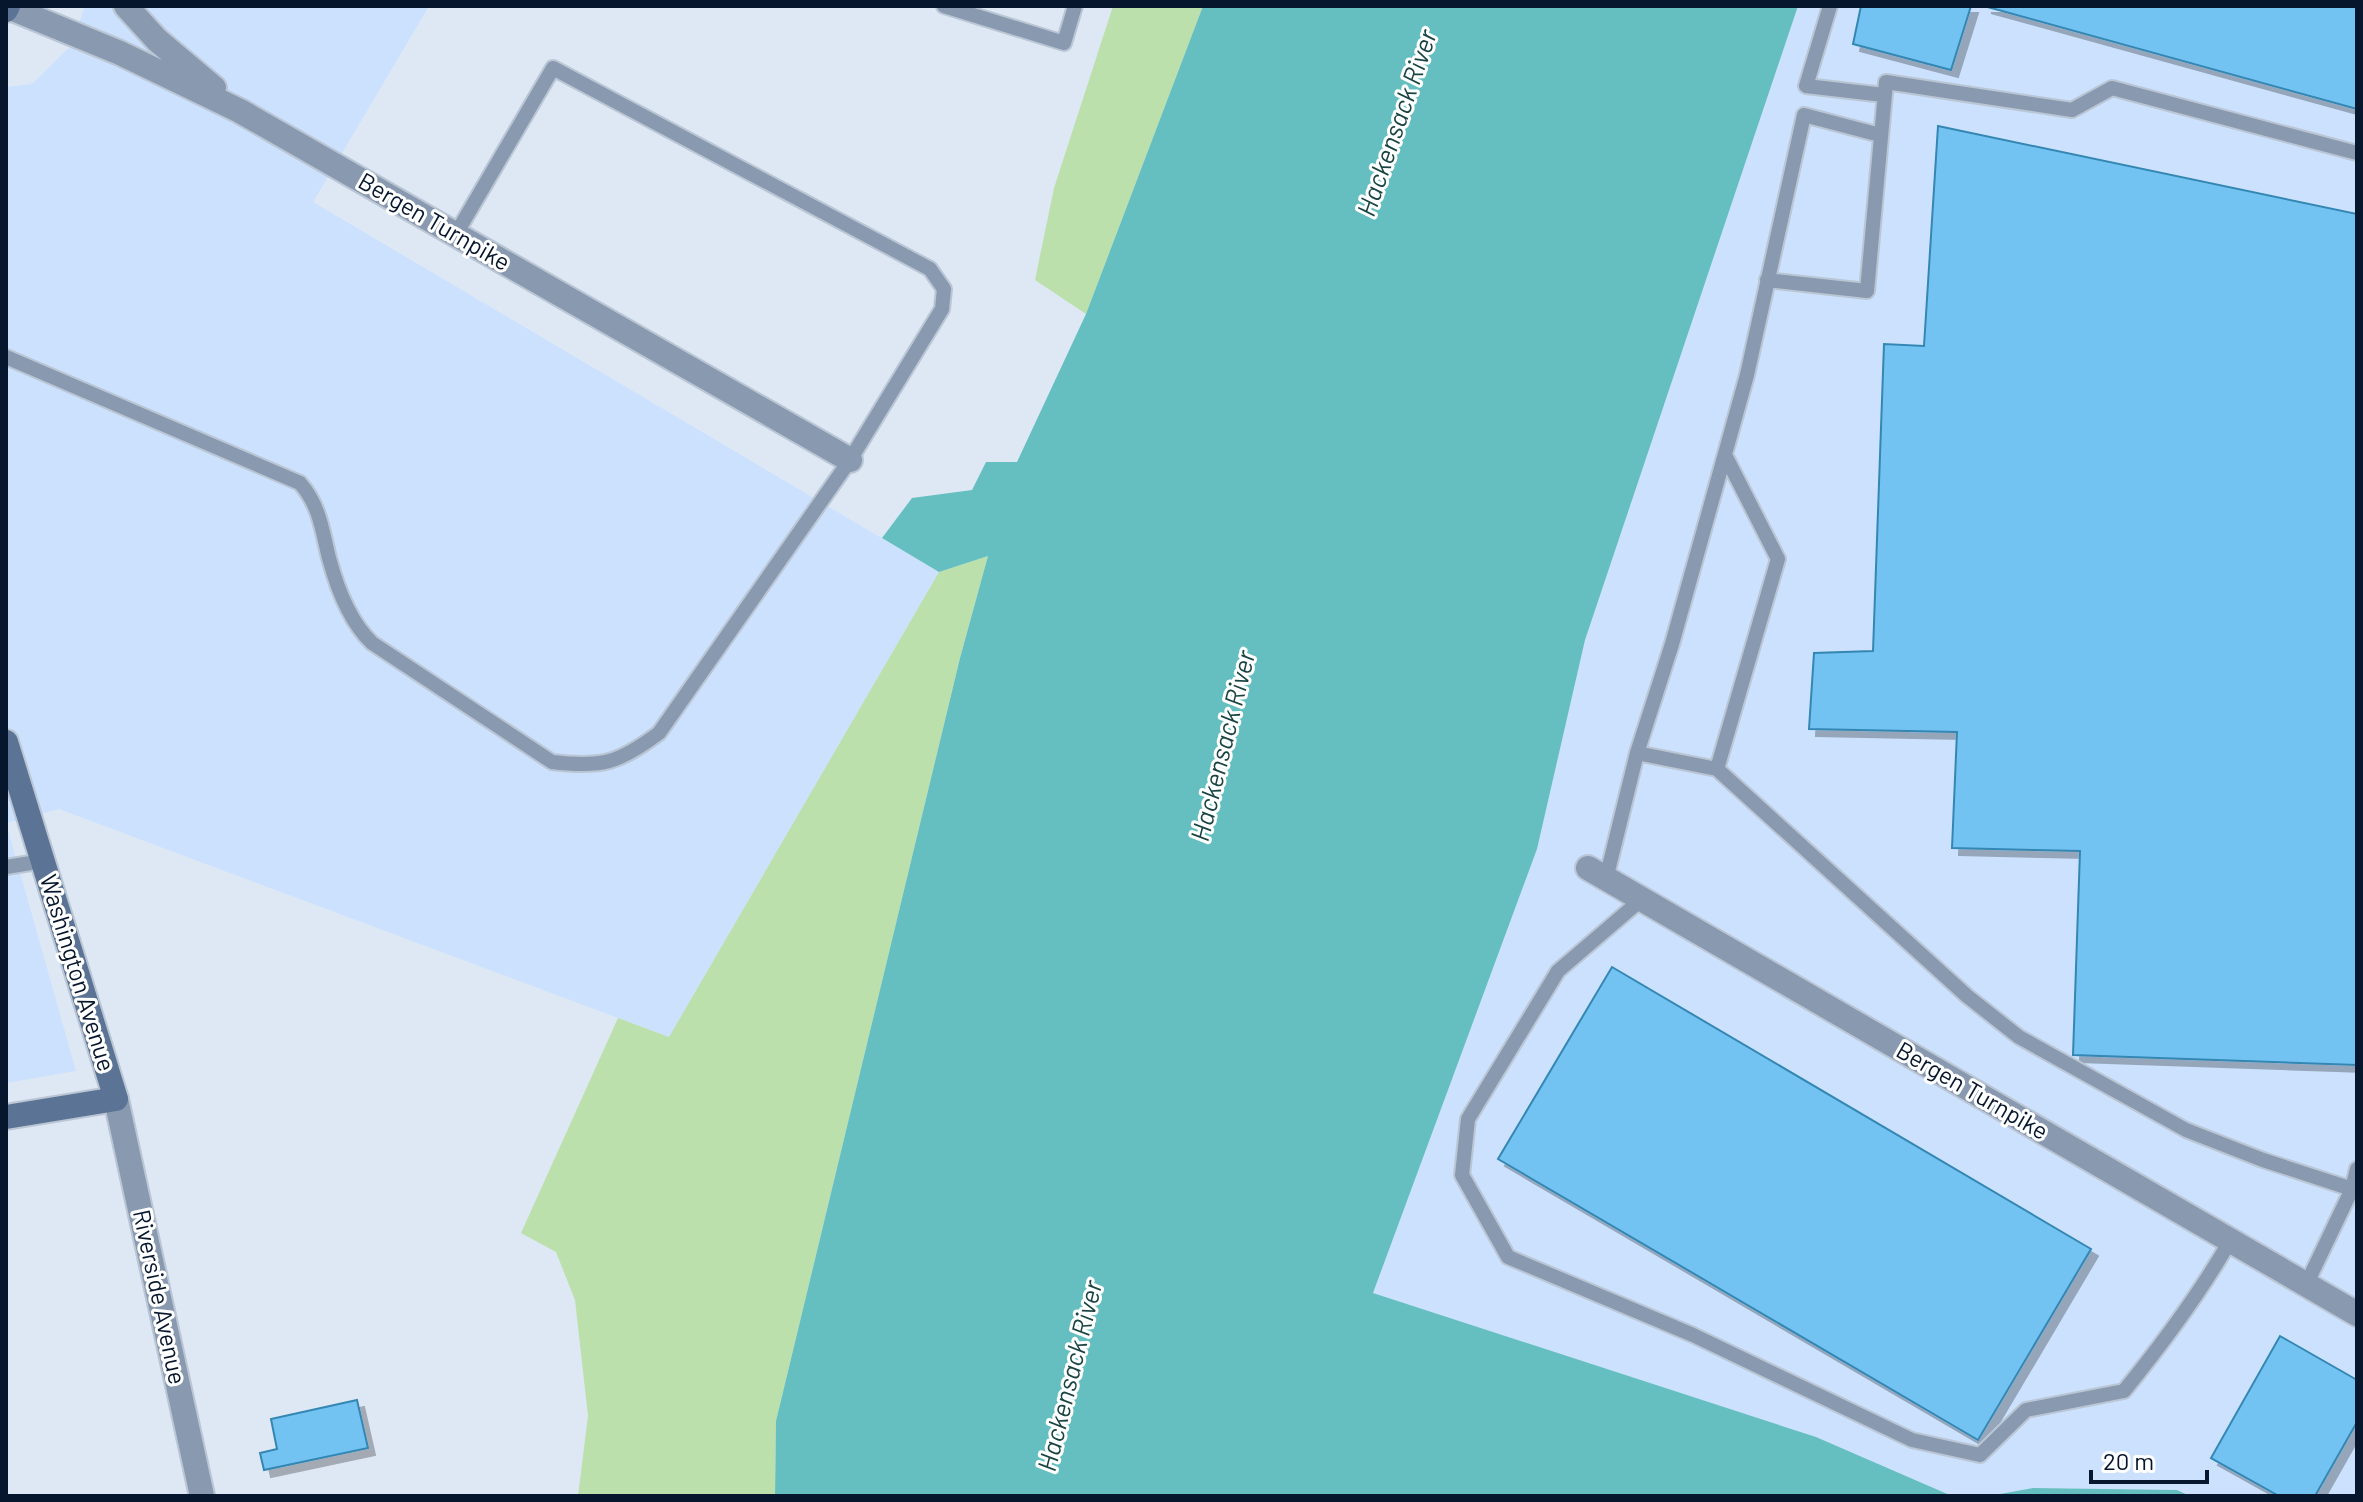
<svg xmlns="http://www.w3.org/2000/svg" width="2363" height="1502" font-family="Barlow,sans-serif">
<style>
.built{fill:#cbe1fd}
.green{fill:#bce0ab}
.water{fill:#65bfc0}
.building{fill:#73c3f2;stroke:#3487b3;stroke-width:2;filter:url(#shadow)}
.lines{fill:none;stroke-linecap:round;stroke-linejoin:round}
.lane-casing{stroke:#bbc6d5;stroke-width:18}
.street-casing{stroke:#bbc6d5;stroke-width:28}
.secondary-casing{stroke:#bbc6d5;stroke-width:28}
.lane{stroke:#8899b0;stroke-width:14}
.street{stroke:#8899b0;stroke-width:24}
.secondary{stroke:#5b7495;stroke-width:24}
.labels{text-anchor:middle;stroke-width:6;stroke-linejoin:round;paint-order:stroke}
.street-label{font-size:24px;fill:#05162d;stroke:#fff}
.water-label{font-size:26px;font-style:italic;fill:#1a4444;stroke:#fff}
</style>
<defs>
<filter id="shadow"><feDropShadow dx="7" dy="7" stdDeviation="0" flood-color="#0004"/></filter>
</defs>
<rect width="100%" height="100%" fill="#dee8f5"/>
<path class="built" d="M85 6H429L313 202 939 572 669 1037 59 809 6 823 76 1071 6 1083V87L32 84 72 45Z
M1798 6H2357V1496H2190L2177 1490 2033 1488 1989 1496H1952L1816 1437 1373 1293 1537 849 1585 640Z"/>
<path class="green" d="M1113 6H1203L1086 314 1035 280 1054 188Z
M988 556 960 658 776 1421 775 1496H578L588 1416 575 1300 556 1252 521 1233 618 1018 669 1037 939 572Z"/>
<path class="water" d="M1203 6H1798L1585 640 1537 849 1373 1293 1816 1437 1952 1496H775L776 1421 960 658 988 556 939 572 882 538 912 498 972 490 986 462H1017L1086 314Z
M2033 1488 2177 1490 2190 1496H1989Z"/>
<path class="building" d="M1861 6H1971L1951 70 1853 44Z
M1984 6H2357V109Z
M1938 126 2357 214V1065L2073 1055 2080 851 1952 848 1957 732 1809 729 1814 653 1873 651 1884 344 1924 346Z
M1612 967 2091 1249 1978 1440 1498 1159Z
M2280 1336 2357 1380V1422L2315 1496H2279L2211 1458Z
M357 1400 368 1448 264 1470 260 1453 277 1449 271 1419Z"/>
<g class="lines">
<defs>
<path id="lane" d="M944 6 1064 43 1075 6
M1830 6 1806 86 1884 95
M1767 280 1867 291 1886 82 2072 110 2112 88 2357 153
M6 357 300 483C320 506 322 530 329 558 337 588 349 621 372 643L552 762C602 768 619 763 659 733L850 460 942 309 944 289 930 269 553 68 456 234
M1637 753 1717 769 1778 559 1725 455
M1717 769 1967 996 2019 1037 2186 1130 2263 1160 2352 1189 2306 1285
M6 867 43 861
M1606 879 1637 753 1672 644 1747 375 1804 115 1880 135
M1642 899 1558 971 1468 1119 1462 1175 1508 1257 1693 1335 1912 1440 1980 1455 2026 1410 2124 1391C2163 1343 2199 1295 2230 1241
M2352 1189 2357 1169"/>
<path id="street" d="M126 6 157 40 214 88
M8 7 120 53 240 111 850 460
M1588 868 2357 1314
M116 1099 202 1496"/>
<path id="secondary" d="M6 10 8 6
M6 742 116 1099 6 1117"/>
</defs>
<use href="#lane" class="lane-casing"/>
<use href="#street" class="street-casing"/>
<use href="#secondary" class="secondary-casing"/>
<use href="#lane" class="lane"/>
<use href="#street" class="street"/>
<use href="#secondary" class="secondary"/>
</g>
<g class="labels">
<g class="street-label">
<text transform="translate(434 222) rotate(30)" y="8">Bergen Turnpike</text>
<text transform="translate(77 973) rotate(73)" y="8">Washington Avenue</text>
<text transform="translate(1972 1091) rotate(30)" y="8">Bergen Turnpike</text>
<text transform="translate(159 1297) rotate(78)" y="8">Riverside Avenue</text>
</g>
<g class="water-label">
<text transform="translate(1397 123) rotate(-71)" y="9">Hackensack River</text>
<text transform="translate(1223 746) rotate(-76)" y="9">Hackensack River</text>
<text transform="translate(1070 1376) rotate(-76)" y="9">Hackensack River</text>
</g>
</g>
<rect width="2363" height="1502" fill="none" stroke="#05162d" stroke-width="16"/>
<path d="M2091 1470v12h116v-12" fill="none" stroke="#05162d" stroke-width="4"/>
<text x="2103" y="1470" font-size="24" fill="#05162d" stroke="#ffffff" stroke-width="6" paint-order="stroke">20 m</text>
</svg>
